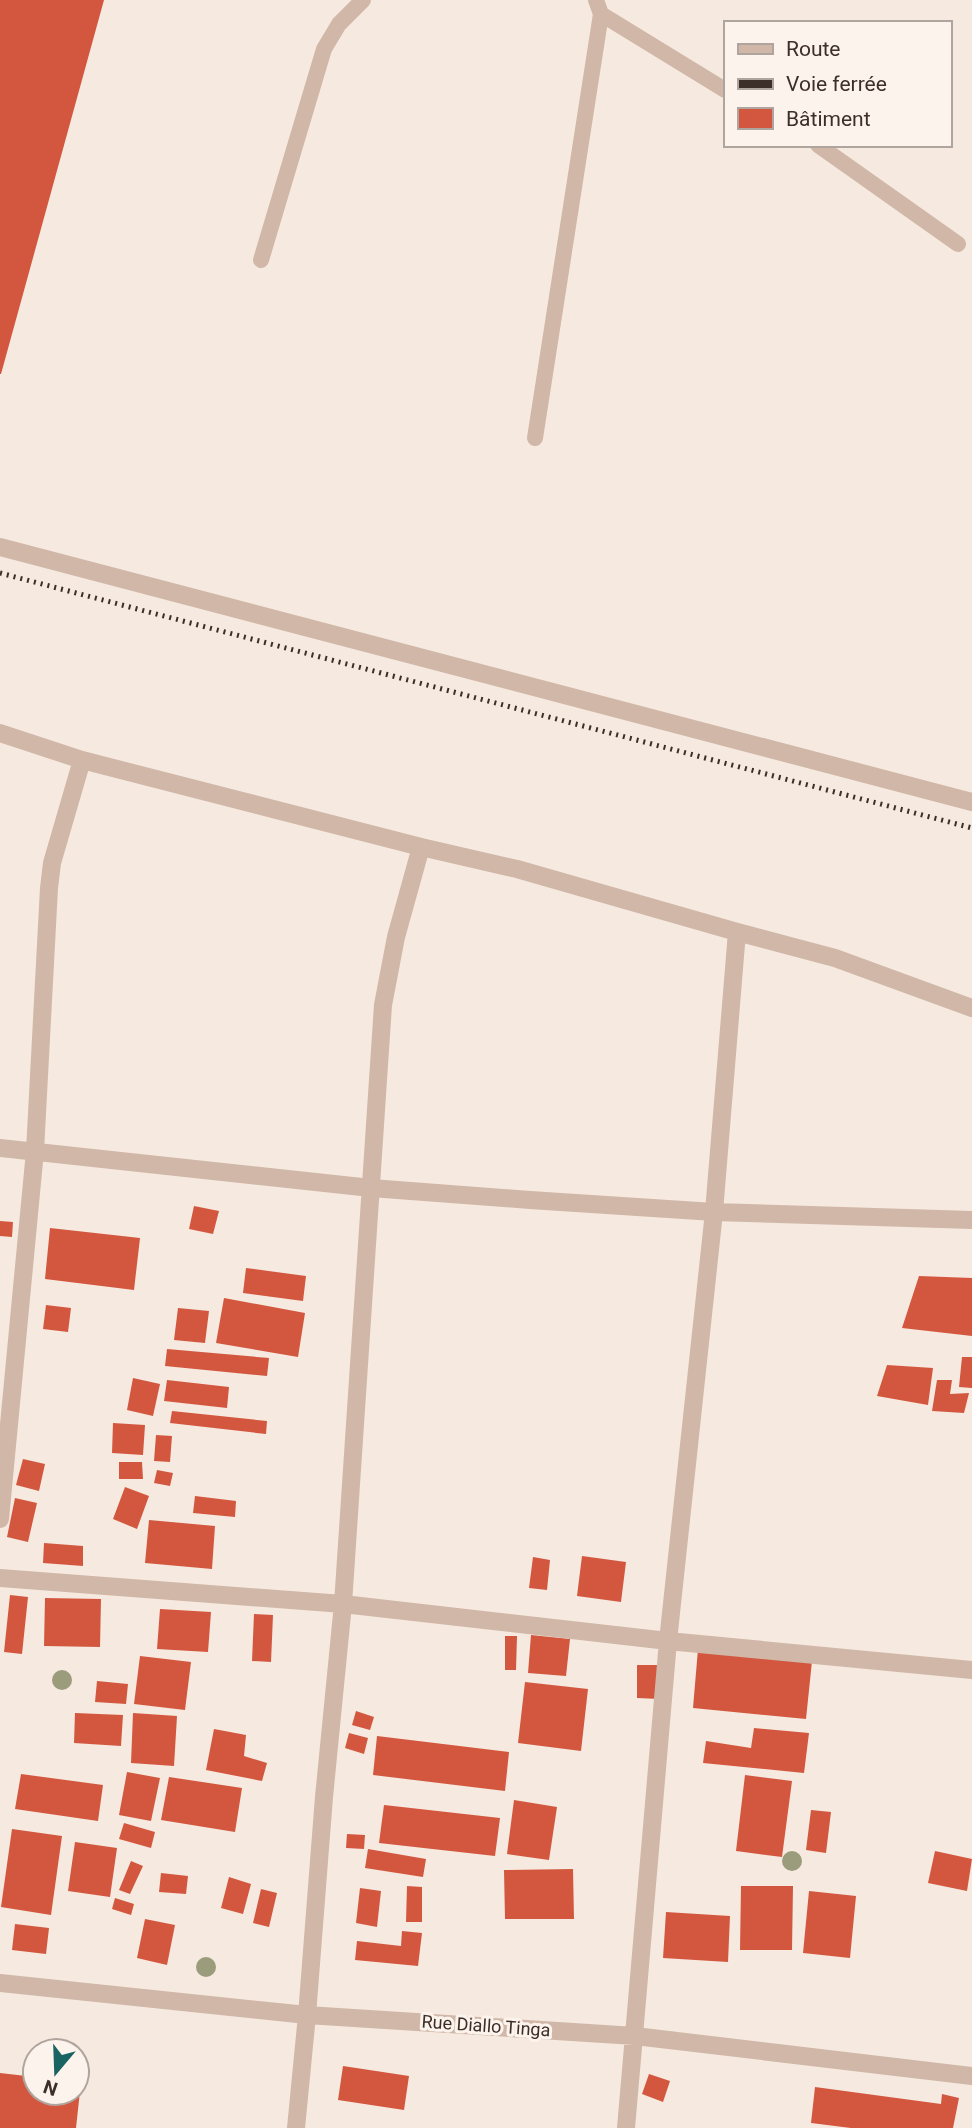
<svg xmlns="http://www.w3.org/2000/svg" width="972" height="2128" font-family="Roboto,sans-serif">
<style>
.building{fill:#d3573f}
.lines{fill:none;stroke-linecap:round;stroke-linejoin:round}
.lane{stroke:#d0b7a8;stroke-width:16}
.street{stroke:#d0b7a8;stroke-width:18}
.rail{stroke:#3c2e29;stroke-width:5;stroke-dasharray:2 5;stroke-linecap:butt}
.tree{fill:#9a9c7b}
.labels{text-anchor:middle;stroke-width:6;stroke-linejoin:round;paint-order:stroke}
.street-label{font-size:18px;fill:#3c2e29;stroke:#fcf3ec}
</style>
<rect width="100%" height="100%" fill="#f6e9df"/>
<path class="building" d="M0 0H104L1 374H0Z
M194 1206 219 1211 213 1234 189 1229Z
M0 1221 13 1222 12 1237 0 1236Z
M50 1228 140 1238 134 1290 45 1279Z
M246 1268 306 1276 303 1301 243 1293Z
M919 1276 972 1278V1336L902 1328Z
M224 1298 305 1313 298 1357 216 1343Z
M46 1305 71 1308 68 1332 43 1329Z
M178 1308 209 1311 205 1343 174 1340Z
M167 1349 269 1358 267 1376 165 1366Z
M962 1357H972V1388L959 1387Z
M887 1365 933 1368 928 1405 877 1396Z
M133 1378 160 1384 153 1416 127 1410Z
M167 1380 229 1387 227 1408 164 1401Z
M937 1380H952L950 1394 969 1393 964 1413 932 1411Z
M172 1411 267 1421 266 1434 170 1423Z
M113 1423 145 1425 143 1455 112 1453Z
M156 1435 172 1436 170 1462 154 1461Z
M23 1459 45 1464 39 1491 16 1485Z
M119 1462H142L143 1479H119Z
M157 1470 173 1473 170 1486 154 1483Z
M125 1487 149 1496 137 1529 113 1519Z
M195 1496 236 1501 235 1517 193 1513Z
M15 1498 37 1503 28 1542 7 1537Z
M149 1520 215 1526 212 1569 145 1563Z
M44 1543 83 1546V1566L43 1563Z
M582 1556 626 1562 621 1602 577 1596Z
M533 1557 550 1560 547 1590 529 1588Z
M10 1595 28 1597 22 1654 4 1652Z
M45 1598 101 1599 100 1647 44 1646Z
M160 1609 211 1612 208 1652 157 1649Z
M254 1614 273 1615 271 1662 252 1661Z
M531 1635 570 1639 566 1676 528 1673Z
M505 1636H517L516 1670H505Z
M698 1649 812 1661 806 1719 693 1708Z
M140 1656 191 1662 185 1710 134 1704Z
M637 1665H660L659 1699 637 1698Z
M97 1681 128 1684 126 1704 95 1702Z
M525 1682 588 1689 581 1751 518 1743Z
M356 1711 374 1717 370 1730 352 1725Z
M75 1713 123 1715 121 1746 74 1743Z
M133 1713 177 1716 174 1766 131 1763Z
M754 1728 809 1733 804 1773 703 1763 706 1741 751 1748Z
M214 1729 246 1735 244 1756 267 1763 262 1781 206 1770Z
M349 1733 368 1738 364 1754 345 1748Z
M377 1736 509 1752 505 1791 373 1775Z
M127 1772 160 1778 151 1821 119 1815Z
M21 1774 103 1785 98 1821 15 1809Z
M745 1775 792 1781 782 1857 736 1851Z
M169 1777 242 1788 235 1832 161 1820Z
M514 1800 557 1807 549 1860 507 1854Z
M384 1805 500 1818 495 1856 379 1843Z
M811 1810 831 1812 826 1853 806 1850Z
M124 1823 155 1832 151 1848 119 1839Z
M12 1829 62 1836 51 1915 1 1907Z
M347 1834 365 1835 364 1849 346 1848Z
M75 1842 117 1848 110 1897 68 1891Z
M368 1849 426 1859 423 1877 365 1868Z
M935 1851 972 1859 967 1891 928 1883Z
M131 1861 143 1866 130 1894 119 1890Z
M573 1869 574 1919H505L504 1870Z
M161 1873 188 1876 186 1894 159 1892Z
M229 1877 251 1884 243 1914 221 1908Z
M407 1886 422 1887V1922H406Z
M741 1886H793L792 1950H740Z
M360 1888 381 1891 377 1927 356 1923Z
M261 1889 277 1893 269 1927 253 1923Z
M809 1891 856 1896 850 1958 803 1953Z
M115 1898 134 1904 131 1915 112 1909Z
M666 1912 730 1916 728 1962 663 1958Z
M145 1919 175 1925 167 1965 137 1958Z
M15 1924 49 1928 46 1954 12 1950Z
M402 1931 422 1933 418 1966 355 1960 357 1941 401 1946Z
M343 2066 409 2076 404 2110 338 2100Z
M0 2073 35 2077V2093H77V2081L81 2082 76 2128H0Z
M649 2074 670 2081 663 2102 642 2094Z
M815 2087 941 2104 942 2094 959 2098 953 2128H851L811 2123Z"/>
<g class="lines">
<path class="lane" d="M601 14 725 90
M818 145 958 244
M261 260 324 49 339 24 363 0
M535 438 601 14 596 0"/>
<path class="street" d="M0 547 972 802
M0 733 82 760 421 847 517 869 737 932 835 958 972 1008
M0 1148 371 1188 530 1200 714 1212 972 1220
M0 1519 35 1151 49 888 52 863 82 760
M0 1578 343 1604 668 1641 972 1670
M0 1983 307 2015 635 2036 972 2076
M296 2128 307 2015 324 1797 343 1604 383 1005 396 937 421 847
M626 2128 668 1641 714 1212 737 932"/>
<path class="rail" d="M0 573 972 828"/>
</g>
<g class="tree">
<circle cx="62" cy="1680" r="10"/>
<circle cx="792" cy="1861" r="10"/>
<circle cx="206" cy="1967" r="10"/>
</g>
<g class="labels">
<g class="street-label">
<text transform="translate(486 2026) rotate(4)" y="6">Rue Diallo Tinga</text>
</g>
</g>
<rect x="724" y="21" width="228" height="126" fill="#fcf3ec" stroke="#afa49e" stroke-width="2"/>
<rect x="738" y="44" width="35" height="10" fill="#d0b7a8" stroke="#afa49e" stroke-width="2"/>
<text x="786" y="56" font-size="21" fill="#3c2e29">Route</text>
<rect x="738" y="79" width="35" height="10" fill="#3c2e29" stroke="#afa49e" stroke-width="2"/>
<text x="786" y="91" font-size="21" fill="#3c2e29">Voie ferrée</text>
<rect x="738" y="108" width="35" height="21" fill="#d3573f" stroke="#afa49e" stroke-width="2"/>
<text x="786" y="126" font-size="21" fill="#3c2e29">Bâtiment</text>
<g transform="translate(56 2072) rotate(199)"><circle r="33" fill="#fcf3ec" stroke="#afa49e" stroke-width="2"/>
<path d="M0-5L12 26L0 18L-12 26Z" fill="#196362"/>
<text y="-10" font-size="19" font-weight="bold" text-anchor="middle" fill="#3c2e29">N</text>
</g>
</svg>
